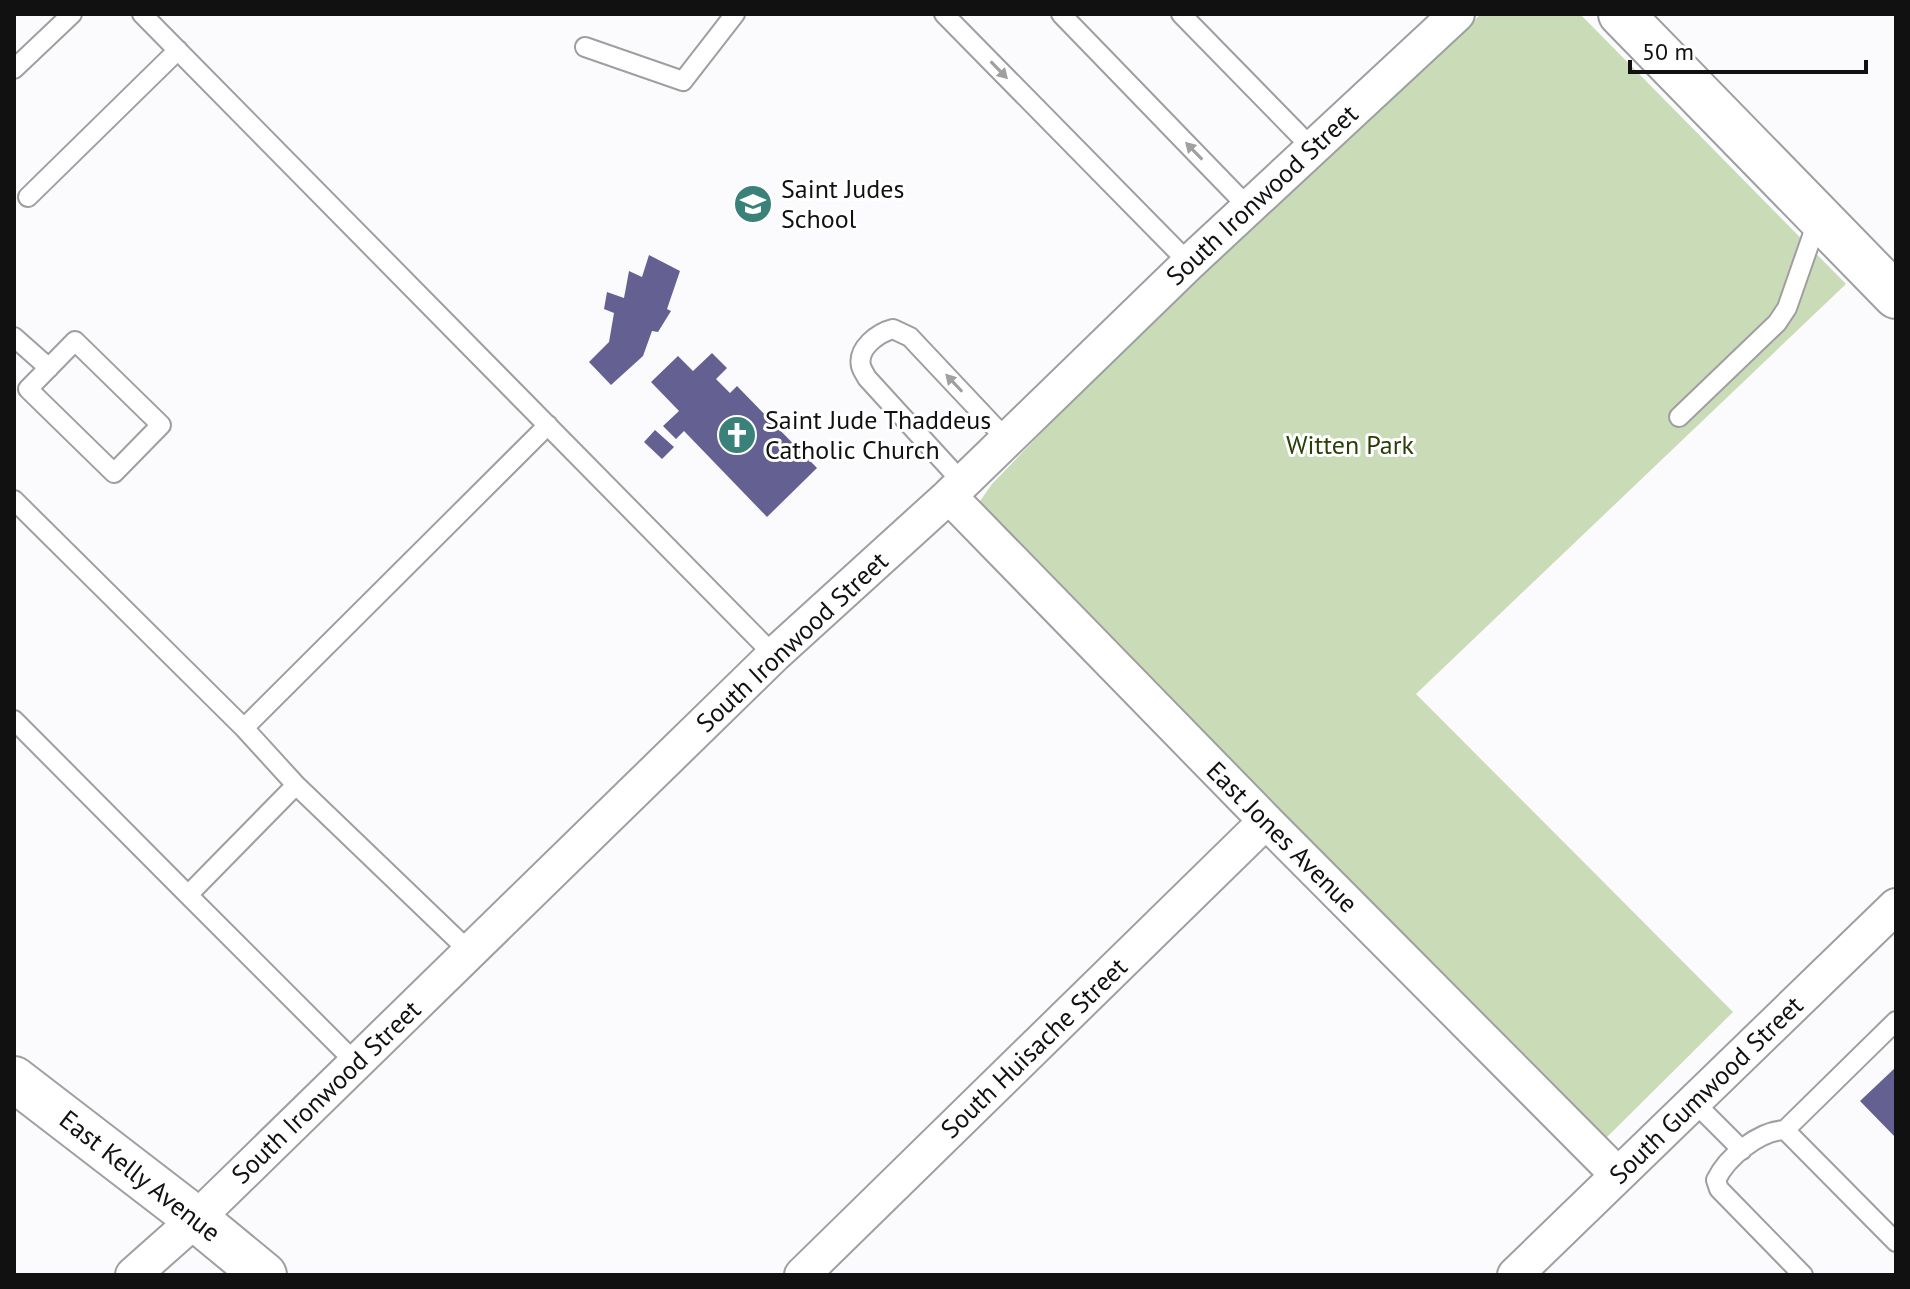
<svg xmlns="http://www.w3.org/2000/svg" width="1910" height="1289" font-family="'PT Sans',sans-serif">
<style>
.green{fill:#c9dbb7}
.building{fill:#646192}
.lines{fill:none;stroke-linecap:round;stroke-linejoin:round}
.service-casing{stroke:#9f9fa1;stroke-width:22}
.minor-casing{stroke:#9f9fa1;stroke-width:38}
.tertiary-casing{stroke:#9f9fa1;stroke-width:48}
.service{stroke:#fff;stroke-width:18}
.minor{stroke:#fff;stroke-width:34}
.tertiary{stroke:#fff;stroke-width:44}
.oneway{fill:#a0a0a0}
.labels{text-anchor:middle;stroke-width:6;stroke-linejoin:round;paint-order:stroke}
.poi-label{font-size:26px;fill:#111112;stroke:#fff;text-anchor:start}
.street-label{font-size:26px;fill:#111112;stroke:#fff}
.park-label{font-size:26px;fill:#293f05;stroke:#fff}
</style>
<rect width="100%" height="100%" fill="#fbfbfd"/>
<path class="green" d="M1481 14H1580L1846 284 1416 694 1733 1012 1602 1142 982 513 980 501 992 484 1046 428 1185 289Z"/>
<path class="building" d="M649 255 680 271 667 309 671 311 658 332 652 331 643 356 611 385 589 362 609 342 614 313 604 309 607 292 624 298 629 271 642 277Z
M712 353 727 368 716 379 730 393 737 386 817 468 767 517 684 431 676 439 663 426 679 411 651 382 678 356 693 371Z
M655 430 674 447 662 459 644 442Z
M1896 1067V1138L1860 1101Z"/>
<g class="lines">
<defs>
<path id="service" d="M142 14 774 655
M944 14 1189 263
M1061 14 1248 207
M1181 14 1312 148
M585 47 683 81 735 14
M14 69 72 14
M28 197 178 50
M14 337 49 368
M75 341 161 425 114 473 28 389Z
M1679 417 1777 323 1787 308 1818 219
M963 483 867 378C865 374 862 370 861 366 857 348 878 333 893 329L910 337 1007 440
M14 500 244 728 296 785 188 895 14 720
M244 728 548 425
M296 785 470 952
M188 895 356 1063
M1694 1102 1742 1150
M1785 1130 1896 1242
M1803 1275 1719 1189 1716 1180C1727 1157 1759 1131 1785 1130L1896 1021"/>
<path id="minor" d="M949 496 1266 821 1618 1175
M133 1275 196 1219 774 655 949 496 1189 263 1457 14
M802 1275 1266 821
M1515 1275 1896 906"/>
<path id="tertiary" d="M1621 14 1896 296
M14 1079 196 1219 264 1275"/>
</defs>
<use href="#service" class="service-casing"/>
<use href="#minor" class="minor-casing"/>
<use href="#tertiary" class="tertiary-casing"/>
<use href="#service" class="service"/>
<use href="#minor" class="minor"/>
<use href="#tertiary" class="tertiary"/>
</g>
<defs><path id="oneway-solid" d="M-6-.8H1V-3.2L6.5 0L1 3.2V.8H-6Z" transform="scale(2)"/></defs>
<g class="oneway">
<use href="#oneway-solid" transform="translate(999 70) rotate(46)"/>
<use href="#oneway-solid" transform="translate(1194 151) rotate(-134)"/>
<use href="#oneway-solid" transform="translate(954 383) rotate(-133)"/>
</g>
<defs>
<symbol id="school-disc" viewBox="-11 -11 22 22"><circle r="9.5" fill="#3a8179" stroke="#fff"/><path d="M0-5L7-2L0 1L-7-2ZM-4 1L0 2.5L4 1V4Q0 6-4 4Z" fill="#fff"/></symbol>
<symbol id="church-disc" viewBox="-11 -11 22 22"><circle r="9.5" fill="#3a8179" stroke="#fff"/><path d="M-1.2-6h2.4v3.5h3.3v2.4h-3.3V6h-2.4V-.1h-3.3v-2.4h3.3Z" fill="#fff"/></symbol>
</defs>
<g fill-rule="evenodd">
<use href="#school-disc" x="731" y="182" width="44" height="44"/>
<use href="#church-disc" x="715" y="413" width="44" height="44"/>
</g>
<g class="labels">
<g class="poi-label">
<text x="781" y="198">Saint Judes<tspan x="781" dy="30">School</tspan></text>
<text x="765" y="429">Saint Jude Thaddeus<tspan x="765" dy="30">Catholic Church</tspan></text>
</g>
<g class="street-label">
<text transform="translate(1262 195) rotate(-43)" y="9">South Ironwood Street</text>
<text transform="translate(792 642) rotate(-43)" y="9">South Ironwood Street</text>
<text transform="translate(1282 837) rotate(45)" y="9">East Jones Avenue</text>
<text transform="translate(1034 1048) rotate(-44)" y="9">South Huisache Street</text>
<text transform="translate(1706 1090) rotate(-44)" y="9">South Gumwood Street</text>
<text transform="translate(326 1092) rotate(-44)" y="9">South Ironwood Street</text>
<text transform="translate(140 1176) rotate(38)" y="9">East Kelly Avenue</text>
</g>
<g class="park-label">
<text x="1350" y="454">Witten Park</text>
</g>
</g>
<rect width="1910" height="1289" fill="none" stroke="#111112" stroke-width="32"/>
<path d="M1630 60v12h236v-12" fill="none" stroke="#111112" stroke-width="4"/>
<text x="1642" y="60" font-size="24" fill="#111112" stroke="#ffffff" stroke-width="6" paint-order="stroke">50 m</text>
</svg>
